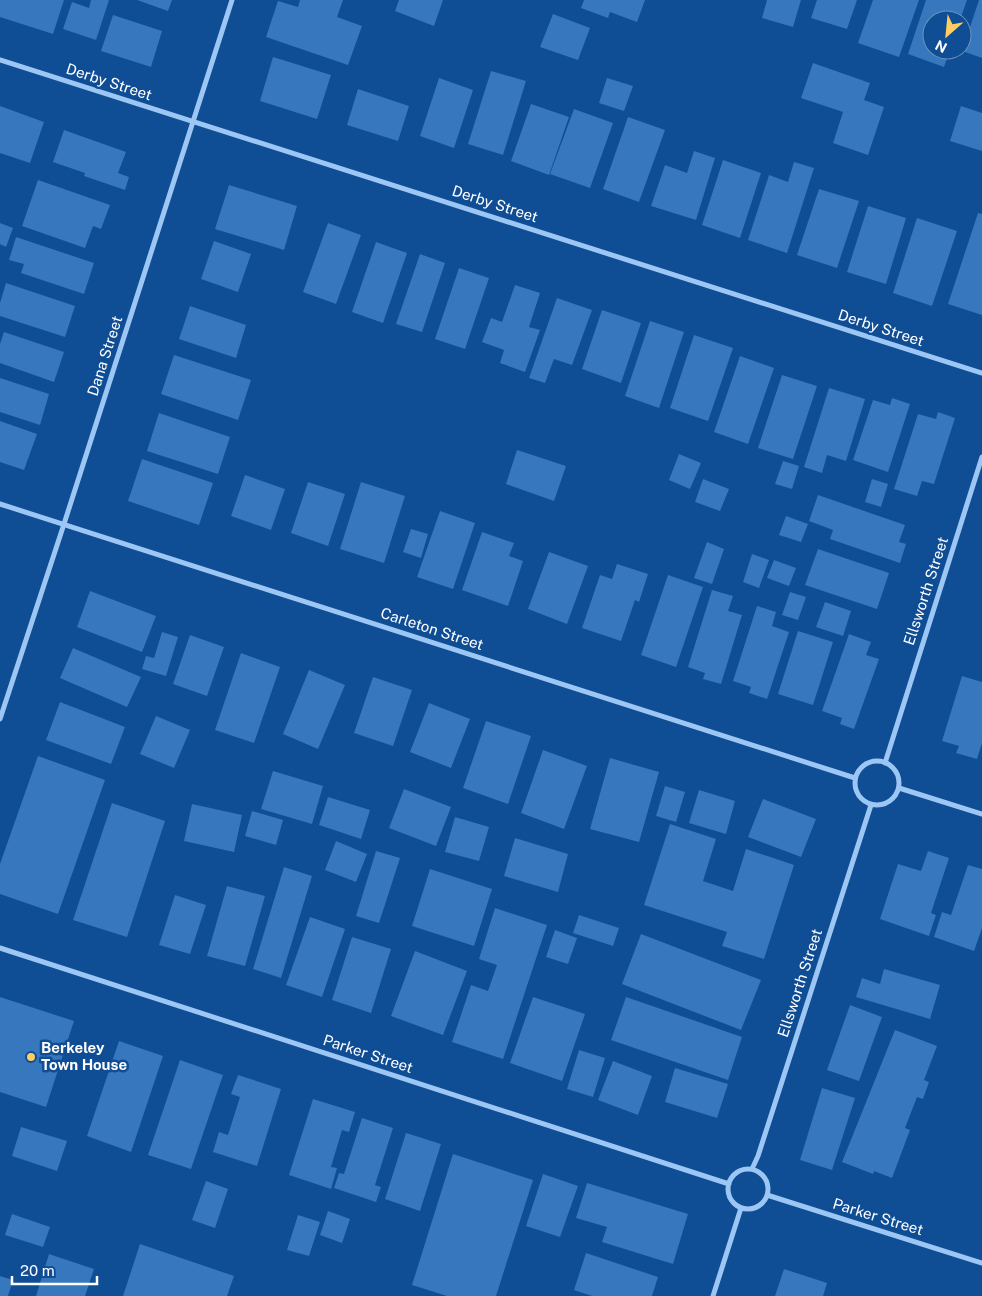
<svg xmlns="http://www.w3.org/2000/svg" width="982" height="1296" font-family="'Public Sans',sans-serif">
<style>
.building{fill:#3777bd}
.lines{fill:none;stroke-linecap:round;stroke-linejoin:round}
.street{stroke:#9cc6f4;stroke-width:5}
.poi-dot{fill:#ffcd60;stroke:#0f4d95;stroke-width:2}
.labels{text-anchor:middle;stroke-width:5;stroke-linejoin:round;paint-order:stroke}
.street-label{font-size:15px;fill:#fff;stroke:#0f4d95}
.poi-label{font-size:15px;font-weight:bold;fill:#fff;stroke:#0f4d95;text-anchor:start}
</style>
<rect width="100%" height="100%" fill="#0f4d95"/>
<path class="building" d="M0 0H64L53 34 0 17Z
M91 0H109L96 40 63 29 72 2 89 8Z
M137 0H172L168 11Z
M300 0H343L337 17 362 26 348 65 266 37 278 1 298 7Z
M399 0H443L434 26 395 11Z
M584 0H645L637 22 610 12 608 18 581 8Z
M767 0H801L793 27 762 18Z
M817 0H857L847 29 811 18Z
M873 0H919L899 57 858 43Z
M926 0H967L960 20H932V50H950L944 67 908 54Z
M979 0H982V58L962 51Z
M553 14 590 28 578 60 540 47Z
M113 15 162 31 151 67 101 51Z
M273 57 331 75 317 119 260 101Z
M813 63 870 83 864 100 884 107 868 155 833 143 843 112 801 98Z
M491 71 526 81 503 155 468 144Z
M439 78 473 90 454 148 420 136Z
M607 78 633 86 624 111 599 103Z
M358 89 409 106 398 141 347 125Z
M531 104 569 117 549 175 511 161Z
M0 106 44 122 30 163 0 153Z
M961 106 982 113V151L950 141Z
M574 109 613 123 590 188 550 174Z
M628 117 665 130 639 202 603 189Z
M64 130 126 152 118 173 129 177 125 190 84 176 85 173 53 162Z
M694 151 715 158 696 220 651 206 665 165 687 173Z
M723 160 761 173 740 238 702 225Z
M794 162 814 168 787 253 748 240 769 175 788 182Z
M38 180 110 205 101 229 93 226 85 248 22 226Z
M229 185 297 206 284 250 215 229Z
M819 189 859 201 837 268 797 255Z
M868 206 906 218 886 284 847 272Z
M978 213 982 214V315L948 304Z
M917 218 957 231 932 306 893 293Z
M0 223 13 228 6 247 0 244Z
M328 223 361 235 336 304 303 292Z
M16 237 94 263 84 294 21 273 24 264 9 260Z
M214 241 251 254 238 292 201 279Z
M376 242 407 253 383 323 352 312Z
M420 254 445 263 422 332 396 324Z
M459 268 489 278 465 349 435 339Z
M6 283 75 306 65 337 0 316V303Z
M515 285 540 293 529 327 540 330 525 372 500 363 504 350 482 342 491 318 502 322Z
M557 298 592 310 572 365 554 359 545 383 529 378Z
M190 306 246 325 236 358 179 339Z
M602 310 641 323 621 383 582 369Z
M650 321 684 332 659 408 625 396Z
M4 332 64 352 54 382 0 363V344Z
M694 335 733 348 708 421 670 408Z
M174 355 251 380 238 420 161 394Z
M740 356 774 368 748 444 714 432Z
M782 375 817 386 793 459 758 448Z
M0 378 49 394 40 425 0 412Z
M829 388 865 399 846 461 827 455 822 473 804 467Z
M892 398 910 404 888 472 853 460 873 400 890 405Z
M938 412 955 418 934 484 922 481 917 496 894 489 918 414 936 419Z
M159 413 230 437 218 474 147 451Z
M0 421 37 434 24 470 0 462Z
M517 450 566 466 554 501 506 484Z
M679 454 701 463 690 489 669 480Z
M142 459 213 483 199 525 128 501Z
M783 461 799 466 792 489 775 484Z
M245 475 285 489 271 530 231 516Z
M703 479 729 489 720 511 695 502Z
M872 479 888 484 881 507 865 502Z
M308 482 345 494 328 546 291 533Z
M361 482 405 496 384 563 340 549Z
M818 495 905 525 899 542 906 544 900 563 830 539 833 530 809 521Z
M440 511 475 523 453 589 417 577Z
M786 516 808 524 801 542 779 535Z
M411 529 428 534 421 558 403 552Z
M482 532 514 543 509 556 523 561 508 606 462 590Z
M707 542 724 549 712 584 694 578Z
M818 549 889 573 877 609 805 585Z
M549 552 588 566 567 624 528 609Z
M752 554 769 560 759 588 743 582Z
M774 560 796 568 789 586 767 578Z
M617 564 648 574 639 602 635 600 621 641 582 628 600 575 612 579Z
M668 575 703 587 676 667 641 655Z
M712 590 733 596 728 611 742 615 721 684 703 679 705 673 688 667Z
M90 591 156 616 142 652 77 627Z
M790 592 806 597 798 620 782 615Z
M825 602 851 611 843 636 816 627Z
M757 606 776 612 772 626 789 632 767 699 749 693 751 687 733 681Z
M798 631 833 642 813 705 778 694Z
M162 632 178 637 166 676 142 669 146 656 154 658Z
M849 634 871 642 866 655 879 659 854 729 840 724 842 718 822 711Z
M190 635 224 647 207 696 173 684Z
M73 648 141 677 127 707 60 678Z
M241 653 280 667 254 743 215 730Z
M309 670 345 685 318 749 283 734Z
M962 676 982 682V743L977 759 956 753 959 746 942 741Z
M373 677 412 690 393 746 354 733Z
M60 702 125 727 111 764 46 740Z
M429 703 470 719 451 768 410 752Z
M156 716 190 730 174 768 140 754Z
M486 721 531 736 508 804 463 788Z
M543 750 587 766 564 829 521 813Z
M38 756 105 780 58 914 0 894V864Z
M610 758 659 772 639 842 590 829Z
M273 771 323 786 312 824 261 809Z
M665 786 685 792 676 822 656 816Z
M404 789 451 807 436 846 389 828Z
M699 790 735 801 726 834 689 823Z
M328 797 370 810 361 839 319 825Z
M763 799 816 819 801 857 748 837Z
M112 803 165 821 127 937 73 920Z
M192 804 242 815 234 852 184 841Z
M252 811 283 820 276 845 245 836Z
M455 817 489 827 479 861 445 852Z
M670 824 716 839 703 881 733 891 746 849 794 865 764 959 722 946 727 932 644 905Z
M515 838 568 854 558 892 504 876Z
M336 841 367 854 356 882 325 870Z
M376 851 400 858 379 923 356 916Z
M928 851 949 858 931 913 936 915 929 936 880 919 898 864 921 871Z
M968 865 982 869V928L974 951 934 937 942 912 951 915Z
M284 867 312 876 281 978 253 969Z
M430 869 492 889 474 946 412 926Z
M227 886 265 896 245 966 207 956Z
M175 895 206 905 190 954 159 945Z
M495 908 547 925 503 1059 452 1042 471 985 488 991 497 965 479 959Z
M579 915 619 928 613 946 573 933Z
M310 917 345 929 322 997 286 985Z
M555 930 577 938 568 964 546 957Z
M641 934 761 980 741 1030 622 984Z
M352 937 391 949 371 1013 332 1000Z
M415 951 467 971 443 1035 391 1016Z
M884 969 940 985 930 1019 856 997 862 978 880 984Z
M0 997 74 1021 46 1107 0 1092Z
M533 997 585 1014 562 1081 510 1063Z
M626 997 742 1037 728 1080 611 1040Z
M850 1005 882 1017 859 1081 827 1070Z
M895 1030 937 1046 924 1080 929 1082 923 1099 917 1097 905 1128 910 1130 892 1178 874 1171 873 1174 842 1162Z
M119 1041 163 1056 131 1152 87 1136Z
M579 1050 605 1058 593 1097 567 1089Z
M180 1060 223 1075 191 1169 148 1155Z
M613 1061 652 1076 638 1115 598 1100Z
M675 1068 728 1084 717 1118 665 1102Z
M238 1075 281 1089 257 1166 213 1152 219 1132 228 1135 240 1097 231 1094Z
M822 1088 855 1098 832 1170 800 1160Z
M313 1099 355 1112 349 1132 342 1130 331 1167 337 1168 331 1189 289 1175Z
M362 1118 393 1128 375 1185 381 1187 376 1202 334 1188 339 1173 344 1174Z
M21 1127 67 1141 57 1171 12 1156Z
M406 1133 441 1144 420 1211 385 1199Z
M453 1154 533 1180 496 1296H447L412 1285Z
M543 1174 578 1186 560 1237 526 1226Z
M206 1181 228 1189 215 1228 192 1220Z
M587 1183 688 1214 673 1264 602 1242 607 1227 576 1218Z
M328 1211 350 1219 342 1243 320 1235Z
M12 1214 50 1227 43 1247 5 1235Z
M298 1215 320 1222 309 1256 287 1250Z
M140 1244 234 1276 227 1296H123Z
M586 1253 658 1277 652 1296H592L574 1290Z
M49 1254 94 1269 85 1296H36Z
M784 1269 827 1283 823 1296H775Z
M0 1276 13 1280 8 1296H0Z"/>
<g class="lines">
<path class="street" d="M0 60 982 373
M0 504 855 778
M0 719 64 524 232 0
M855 783a22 22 0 1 1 44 0a22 22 0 1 1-44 0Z
M885 763 982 457
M899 788 982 814
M0 948 729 1184
M752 1169 758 1156 871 805
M728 1189a20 20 0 1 1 40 0a20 20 0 1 1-40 0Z
M767 1195 982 1263
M713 1296 741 1208"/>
</g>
<circle class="poi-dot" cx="31" cy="1057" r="5"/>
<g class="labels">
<g class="street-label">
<text transform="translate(109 82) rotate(18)" y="5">Derby Street</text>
<text transform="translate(495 204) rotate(18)" y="5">Derby Street</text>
<text transform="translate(881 328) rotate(18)" y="5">Derby Street</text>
<text transform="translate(105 356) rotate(-72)" y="5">Dana Street</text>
<text transform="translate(926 591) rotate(-72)" y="5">Ellsworth Street</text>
<text transform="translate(432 629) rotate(18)" y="5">Carleton Street</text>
<text transform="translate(800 983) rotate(-72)" y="5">Ellsworth Street</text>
<text transform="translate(368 1054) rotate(18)" y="5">Parker Street</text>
<text transform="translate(878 1217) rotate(17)" y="5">Parker Street</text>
</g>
<g class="poi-label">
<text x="41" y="1053">Berkeley<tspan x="41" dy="17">Town House</tspan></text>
</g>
</g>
<g transform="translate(947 35) rotate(207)"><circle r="24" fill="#0f4d95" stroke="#6f94bf"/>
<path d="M0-4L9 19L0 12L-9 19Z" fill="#ffcd60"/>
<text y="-8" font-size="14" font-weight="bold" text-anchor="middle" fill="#ffffff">N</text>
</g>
<path d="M12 1276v8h85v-8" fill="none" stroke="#ffffff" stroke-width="2.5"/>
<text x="20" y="1276" font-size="15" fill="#ffffff" stroke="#0f4d95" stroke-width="4" paint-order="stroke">20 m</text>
</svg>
